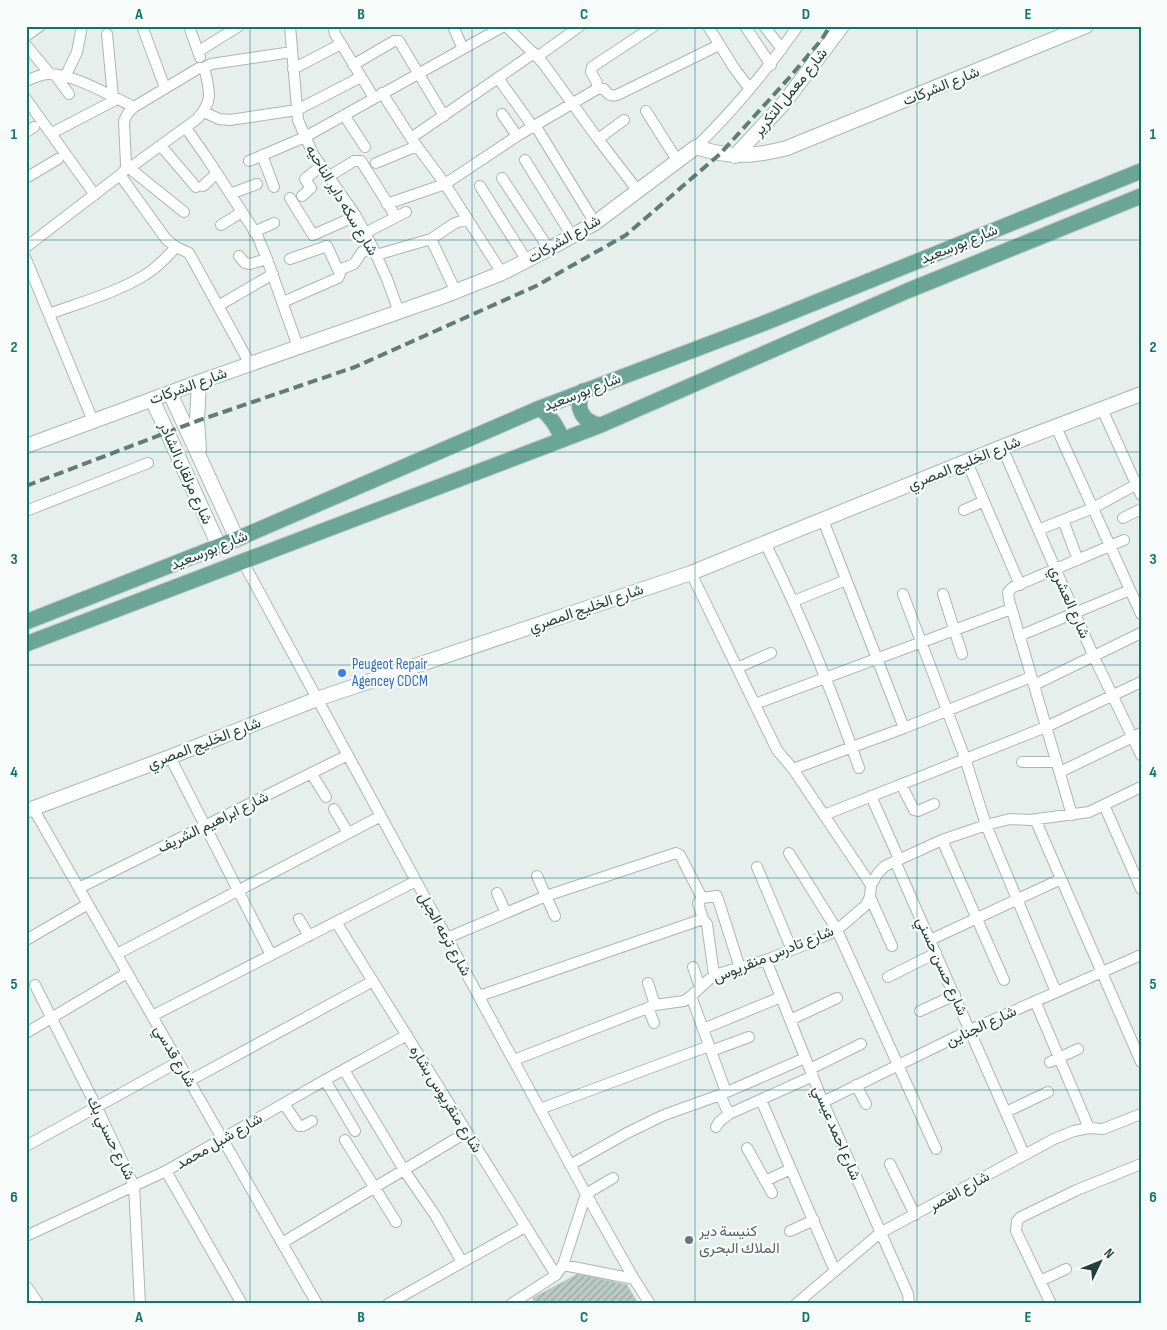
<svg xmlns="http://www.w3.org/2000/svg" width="1167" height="1330" font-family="'Sofia Sans Condensed',Vazirmatn,sans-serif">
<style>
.building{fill:url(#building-hatch);stroke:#b8c9c2}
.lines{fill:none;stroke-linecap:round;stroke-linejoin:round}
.street-casing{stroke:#a8b8b2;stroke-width:12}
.secondary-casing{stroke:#a4bbb3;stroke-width:16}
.primary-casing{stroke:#c2cac8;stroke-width:17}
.street{stroke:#fff;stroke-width:10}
.secondary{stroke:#fff;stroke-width:14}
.primary{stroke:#6aa596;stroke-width:15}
.rail{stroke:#5f7d75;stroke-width:4;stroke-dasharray:10 5;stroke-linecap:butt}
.grid{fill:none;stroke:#0f766e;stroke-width:1;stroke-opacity:0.55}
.shop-dot{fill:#3f7fe0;stroke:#f7fbf9;stroke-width:2}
.worship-dot{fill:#6b7280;stroke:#f7fbf9;stroke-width:2}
.labels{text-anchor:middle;stroke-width:4.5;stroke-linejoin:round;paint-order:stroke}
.street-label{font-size:15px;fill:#24423a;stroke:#f7fbf9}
.shop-label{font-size:15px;fill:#366cbe;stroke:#f7fbf9;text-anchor:start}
.worship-label{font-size:15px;fill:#5b616d;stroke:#f7fbf9;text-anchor:start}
.neatline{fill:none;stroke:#0f766e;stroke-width:2}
.grid-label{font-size:16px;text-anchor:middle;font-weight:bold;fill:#0f766e}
</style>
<defs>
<pattern id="building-hatch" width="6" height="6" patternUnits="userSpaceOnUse" patternTransform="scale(1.25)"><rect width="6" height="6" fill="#bbcac4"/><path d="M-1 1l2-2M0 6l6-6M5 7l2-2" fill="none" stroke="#98a6a0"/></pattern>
</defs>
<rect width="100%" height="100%" fill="#e6efeb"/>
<path class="building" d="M578 1274 627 1285 638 1304H534L533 1298Z"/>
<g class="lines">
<defs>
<path id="street" d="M142 26 165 88
M189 26 200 57
M290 26 298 120 313 154 356 216 373 248 387 279 399 312
M336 26 334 29 335 34 374 98
M453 26 463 49
M506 26 543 63 598 139 638 191
M708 26 734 68 750 89
M745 26 771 65
M764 26 782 49
M107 34 113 97
M26 36 40 26
M26 45 50 74
M199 51 239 26
M537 57 580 26
M353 65 394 41H399L444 116
M199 68H203L205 71C210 92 213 102 197 119L131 167 126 165 124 121 128 113 134 107Z
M204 68 211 64 292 52
M293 69 341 44
M55 75 69 94
M65 77 77 52 82 26
M498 78 533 127
M26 81C34 78 40 74 49 74 74 74 111 96 134 107
M597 89V83L591 72 592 67 654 26
M382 93 411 138 445 184 502 273
M26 99 95 195
M646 111 677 160
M204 112 219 119 230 120 297 110 361 77
M502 114 517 136
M344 115 365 147
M535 125 595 223
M186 128 207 158 257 235 267 259 298 347
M26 132 34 127
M52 133 117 99
M411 138 534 53
M598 139 624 120
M161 146 196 187
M696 147C734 110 767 70 798 26
M262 155 274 187
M525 160 572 236
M249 161 305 137 504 26
M376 163 417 146
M120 175 166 239 176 247 189 253 250 364
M328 177 354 161H361L396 217
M26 178 58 159
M502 178 549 249
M203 186 217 173
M480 186 527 261
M230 194 257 184
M302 196 311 188 305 179 320 167
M290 198 313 235 356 216
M387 204 445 184 517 136 597 89H604C608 94 610 97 617 95L719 45
M221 225 242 212
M254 232 274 223
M365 233 406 212
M431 239 456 292
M26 247 120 175 128 167 184 212
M376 255 431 239 455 223 468 219
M239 256 245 263 250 264 267 259
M26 259 93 421
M339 270 354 264 362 252 373 248
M283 302 338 278 340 274 327 246 290 259
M218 306 273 274
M49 314C79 303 118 292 145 275 157 268 167 257 176 247
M1102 409 1141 495
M1056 427 1141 614
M1002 447 1094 657 1141 755
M967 462 1020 585
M964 510 984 501
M26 511 148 463
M1123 518 1141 509
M823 520 904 728
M1063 520 1078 560
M1038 530 1093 508 1141 482
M765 543C802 617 832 690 859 768
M243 562 586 1194 634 1279 650 1304
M691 573 777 750 793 769 871 885
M903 594 965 758 986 825 1056 992
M943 594 962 654
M794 601 846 580
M1019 636 1130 590
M737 668 771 653
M1034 685 1141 633
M755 704 1011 609
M170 757 271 955
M1022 762H1056
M793 769 904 728 1031 677
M1060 772 1141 733
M311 773 326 797
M901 784 914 810 918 811 934 804
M871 796 899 859
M1104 805 1141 889
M33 808 317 1304
M334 809 348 833
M824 815 1046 727 1141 682
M1072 815 1009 600 1008 592 1013 587 1124 540
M1035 819 1141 1062
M942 840 1004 980
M789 853 837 930 936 1149
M895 861 1024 1154
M757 867 792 950
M537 876 555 916
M79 888 348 755
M497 893 506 913
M870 897 892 946
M702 898 698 903 703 919
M299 919 309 936
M336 922 556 1275
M447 938 546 896 676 853 680 855 702 898 717 896 740 968
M26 940 88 904
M930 940 1061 879
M117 954 381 816
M766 960 823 1102 908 1294 909 1304
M693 967 700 987
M888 977 936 953
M648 983 655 1005
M35 985 97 1108 134 1186 140 1304
M479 996 703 919 707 924 714 975
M691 996 726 1092
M1035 1001 1089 1128
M648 1008 654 1023
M920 1011 955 995
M152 1016 416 881
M790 1020 837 998
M703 1029 781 997
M26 1033 127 973
M711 1051 749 1037
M514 1060 655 1005 684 1001 691 996 714 975 766 960 807 944 837 930 866 905 870 897 871 885 878 873 885 866 942 840 986 825 1010 819 1030 820 1089 812 1141 787
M1050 1062 1078 1049
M810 1069 861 1044
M344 1070 404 1170 435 1215 462 1262
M325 1080 355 1131
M189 1081 373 981
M856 1085 866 1104
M720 1095 729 1114
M761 1100 835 1271
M823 1102 970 1030 1141 955
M284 1104 299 1126H303L312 1121
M540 1109 709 1046
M1006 1112 1048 1092
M716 1127 719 1122 729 1114 813 1076
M345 1140 396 1222
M26 1146 178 1062
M747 1148 772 1193
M890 1164 915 1215
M570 1165 627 1133 664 1115 720 1095 805 1058
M166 1171 242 1304
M765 1181 791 1169
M790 1231 814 1220
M26 1236 166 1171 325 1080 407 1035
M282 1243 467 1132
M563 1265 634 1279
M1040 1281 1066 1269
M388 1304 525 1227
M511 1304 556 1275 563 1265 586 1194 613 1178
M796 1304 880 1233 1054 1139 1074 1131 1089 1128 1103 1129 1141 1114
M1051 1304 1016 1231 1017 1221 1021 1217 1077 1190 1141 1164"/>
<path id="secondary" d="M735 156 784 103 842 26
M199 382 197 421 199 449
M170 393 237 539
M152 399 219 546
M26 446 199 382 444 296 502 273 549 249 595 223 696 147C729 158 753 157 787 148L1086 26
M26 811 170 757 317 699 691 573 1002 447 1141 394
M26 1289 36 1304"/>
<path id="primary" d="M583 391C574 408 583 423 601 425
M540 408C551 417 558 426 562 440
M26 622 237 539 540 408 762 324 1141 171
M26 644 601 425 907 291 1141 196"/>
</defs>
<use href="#street" class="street-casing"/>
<use href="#secondary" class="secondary-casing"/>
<use href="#primary" class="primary-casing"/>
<use href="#street" class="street"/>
<use href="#secondary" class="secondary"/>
<use href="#primary" class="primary"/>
<path class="rail" d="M26 486 197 421 355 367 536 286 626 235 720 154 789 78 822 39 830 26"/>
</g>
<path class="grid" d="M250 26V1304M472 26V1304M695 26V1304M917 26V1304M26 240H1141M26 452H1141M26 665H1141M26 878H1141M26 1090H1141"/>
<circle class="shop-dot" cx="342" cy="673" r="5"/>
<circle class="worship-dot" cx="689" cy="1240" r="5"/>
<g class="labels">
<g class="street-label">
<text transform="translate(941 86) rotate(-22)" y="5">شارع الشركات</text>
<text transform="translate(790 92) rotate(-51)" y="5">شارع معمل التكرير</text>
<text transform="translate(342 200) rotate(59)" y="5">شارع سكه داير الناحيه</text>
<text transform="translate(564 239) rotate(-30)" y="5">شارع الشركات</text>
<text transform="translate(959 244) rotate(-22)" y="5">شارع بورسعيد</text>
<text transform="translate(188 386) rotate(-20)" y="5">شارع الشركات</text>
<text transform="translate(582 392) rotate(-21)" y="5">شارع بورسعيد</text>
<text transform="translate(964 463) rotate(-22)" y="5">شارع الخليج المصري</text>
<text transform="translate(186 473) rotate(66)" y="5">شارع مزلقان الشادر</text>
<text transform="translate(209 550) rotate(-22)" y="5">شارع بورسعيد</text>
<text transform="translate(1070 602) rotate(66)" y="5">شارع العشري</text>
<text transform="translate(586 608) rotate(-19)" y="5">شارع الخليج المصري</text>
<text transform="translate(204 743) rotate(-21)" y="5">شارع الخليج المصري</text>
<text transform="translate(213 822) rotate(-26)" y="5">شارع ابراهيم الشريف</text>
<text transform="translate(445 934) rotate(61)" y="5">شارع ترعه الجبل</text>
<text transform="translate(773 954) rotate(-22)" y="5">شارع تادرس منقريوس</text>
<text transform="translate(942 966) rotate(66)" y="5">شارع حسن حسني</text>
<text transform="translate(981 1026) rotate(-25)" y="5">شارع الجناين</text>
<text transform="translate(175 1056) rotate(60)" y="5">شارع قدسي</text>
<text transform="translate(446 1099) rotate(58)" y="5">شارع منقريوس بشاره</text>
<text transform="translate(837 1133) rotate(67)" y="5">شارع احمد عيسي</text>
<text transform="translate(111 1138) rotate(64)" y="5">شارع حسني بك</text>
<text transform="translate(219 1141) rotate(-30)" y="5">شارع شبل محمد</text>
<text transform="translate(959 1191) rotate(-29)" y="5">شارع القصر</text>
</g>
<g class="shop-label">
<text x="352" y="669">Peugeot Repair<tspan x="352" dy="17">Agencey CDCM</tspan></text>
</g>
<g class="worship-label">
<text x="699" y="1236">كنيسة دير<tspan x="699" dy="17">الملاك البحرى</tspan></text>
</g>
</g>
<rect width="1167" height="1330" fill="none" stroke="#f7fbf9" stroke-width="55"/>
<g transform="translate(1100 1262) rotate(47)" stroke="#f7fbf9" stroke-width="4" paint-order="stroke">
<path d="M0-4L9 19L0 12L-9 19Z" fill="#24423a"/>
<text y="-8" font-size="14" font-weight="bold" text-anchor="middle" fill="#24423a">N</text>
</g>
<rect x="28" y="28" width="1112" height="1274" class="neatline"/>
<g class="grid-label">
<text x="139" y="19">A</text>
<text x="361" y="19">B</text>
<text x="584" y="19">C</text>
<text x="806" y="19">D</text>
<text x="1028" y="19">E</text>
<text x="14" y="139">1</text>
<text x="1153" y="139">1</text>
<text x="14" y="352">2</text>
<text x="1153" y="352">2</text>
<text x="14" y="564">3</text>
<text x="1153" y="564">3</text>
<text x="14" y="777">4</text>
<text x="1153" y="777">4</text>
<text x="14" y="989">5</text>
<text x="1153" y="989">5</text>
<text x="14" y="1202">6</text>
<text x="1153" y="1202">6</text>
<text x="139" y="1322">A</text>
<text x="361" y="1322">B</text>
<text x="584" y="1322">C</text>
<text x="806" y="1322">D</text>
<text x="1028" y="1322">E</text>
</g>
</svg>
